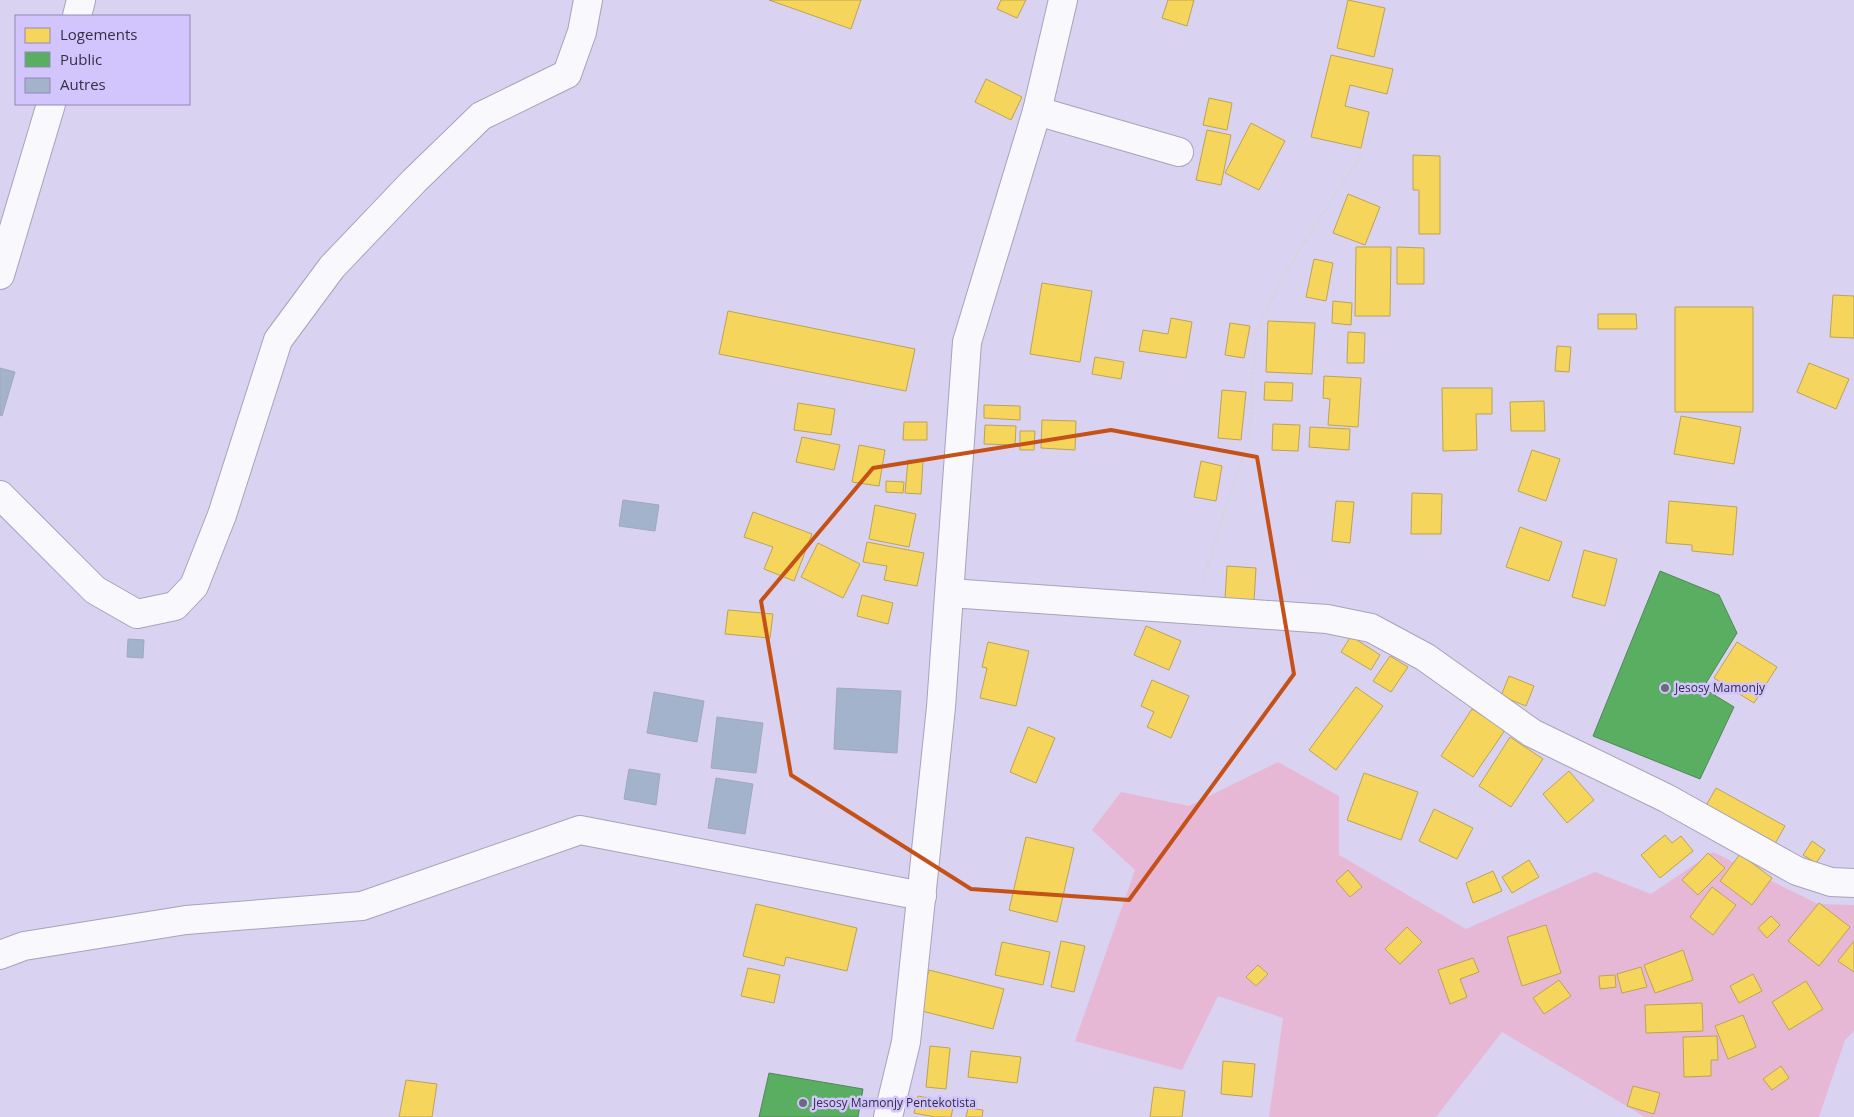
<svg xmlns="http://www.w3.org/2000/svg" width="1854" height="1117" font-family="'Open Sans',sans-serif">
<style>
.green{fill:#e7b8d6}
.homes{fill:#f6d55c;stroke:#bca355}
.public{fill:#5aae61;stroke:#4f8859}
.building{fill:#a3b3cc;stroke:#a0a8bc}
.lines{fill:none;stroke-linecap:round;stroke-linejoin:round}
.street-casing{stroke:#a8a2ba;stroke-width:30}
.secondary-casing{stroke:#a8a2ba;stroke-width:30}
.path{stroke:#d6d4dd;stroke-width:3;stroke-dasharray:2.5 2.5;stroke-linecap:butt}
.street{stroke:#f9f8fd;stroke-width:28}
.secondary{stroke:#f9f8fd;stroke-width:28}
.marked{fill:none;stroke:#c45117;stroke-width:4;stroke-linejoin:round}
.poi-dot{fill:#6e6881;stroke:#d2c5fd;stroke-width:2}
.labels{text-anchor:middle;stroke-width:5;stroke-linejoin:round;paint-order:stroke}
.poi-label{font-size:12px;fill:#342f45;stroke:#d2c5fd;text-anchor:start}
</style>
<rect width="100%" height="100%" fill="#d9d2f0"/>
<path class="green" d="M1278 762 1339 796V855L1466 929 1595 872 1651 894 1713 852 1818 904 1854 905V1031L1845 1040 1819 1117H1645L1502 1032 1436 1117H1269L1283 1018 1218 996 1182 1070 1075 1041 1135 870 1092 830 1121 792 1189 806Z"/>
<path class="homes" d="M769 0H861L851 29Z
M1001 0H1026L1017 18 997 9Z
M1168 0H1194L1187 26 1162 18Z
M1348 0 1385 8 1374 57 1337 48Z
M1331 55 1393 69 1387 94 1350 85 1345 106 1369 112 1361 148 1311 137Z
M986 79 1022 97 1011 120 975 102Z
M1209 98 1232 103 1227 130 1203 125Z
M1251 123 1285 141 1259 190 1225 173Z
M1207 130 1231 135 1221 185 1196 180Z
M1413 155 1440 156V234H1419V190H1413Z
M1348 194 1380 207 1365 245 1333 233Z
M1356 247H1391L1390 316H1355Z
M1397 247 1424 248V284H1397Z
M1314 259 1333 263 1326 301 1306 297Z
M1042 283 1092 291 1080 362 1030 354Z
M1833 295 1854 296V338L1830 337Z
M1333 301 1352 303 1351 325 1332 323Z
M1675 307H1753V412H1675Z
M728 311 915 349 906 391 719 354Z
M1598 314H1636L1637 329H1598Z
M1171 318 1192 322 1186 358 1139 351 1143 330 1168 334Z
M1268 321 1315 323 1312 374 1266 372Z
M1230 323 1250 326 1244 358 1225 355Z
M1348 332 1365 333 1364 363H1347Z
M1557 346 1571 347 1569 372 1555 371Z
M1095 357 1124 362 1121 379 1092 374Z
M1809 363 1849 379 1836 409 1797 392Z
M1324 376 1361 378 1358 427 1328 425 1330 399 1323 398Z
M1265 382 1293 383 1292 401 1264 400Z
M1442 388H1492V414H1476L1477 450 1443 451Z
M1222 390 1246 392 1241 440 1218 438Z
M1544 401 1545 431H1511L1510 402Z
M798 403 835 409 831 435 794 430Z
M984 405 1020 406V420L984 418Z
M1681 416 1741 427 1734 464 1674 454Z
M1042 420 1076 421 1075 450 1041 448Z
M904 422H927V440H903Z
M1273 424 1300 425 1298 451 1272 450Z
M985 425 1016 426 1015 445 984 444Z
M1310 427 1350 429 1349 450 1309 447Z
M1020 431H1035L1034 450H1020Z
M802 437 840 445 834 470 796 462Z
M859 445 885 450 879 486 852 482Z
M1532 450 1560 459 1546 501 1518 491Z
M908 460 923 461 921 494 905 493Z
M1201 461 1222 466 1216 501 1194 497Z
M886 481 904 482 903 493 886 492Z
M1412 493 1442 494 1441 534H1411Z
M1336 501 1354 502 1350 543 1332 541Z
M1669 501 1737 507 1733 555 1692 551V545L1666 543Z
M875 505 916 514 909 547 869 539Z
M753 512 812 534 794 581 764 569 773 547 744 537Z
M1520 527 1562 542 1549 581 1506 567Z
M867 542 924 553 917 586 884 580 887 566 863 562Z
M818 543 860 564 843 598 801 577Z
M1584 550 1617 559 1605 606 1572 597Z
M1227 566 1256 568 1254 601 1225 599Z
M862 595 893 603 888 624 857 616Z
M728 610 773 614 770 638 725 634Z
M1146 626 1181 641 1169 670 1134 655Z
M1351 636 1380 655 1371 670 1341 652Z
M988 642 1029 651 1016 706 980 698 987 668 982 667Z
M1737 642 1777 667 1754 703 1714 678Z
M1390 656 1408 667 1391 692 1373 681Z
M1509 676 1534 686 1526 706 1501 696Z
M1152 680 1189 696 1171 738 1147 727 1154 712 1141 706Z
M1356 687 1383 706 1336 770 1309 750Z
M1472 709 1505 730 1473 777 1441 756Z
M1028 727 1055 738 1036 783 1010 772Z
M1510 737 1543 759 1511 807 1479 786Z
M1569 771 1594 800 1567 823 1543 794Z
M1364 773 1418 792 1401 840 1347 820Z
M1716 788 1785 826 1772 849 1703 811Z
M1434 809 1473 828 1457 859 1419 841Z
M1665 835 1672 843 1681 836 1693 851 1660 878 1641 855Z
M1026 837 1074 848 1057 922 1009 910Z
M1812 841 1825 850 1816 863 1803 855Z
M1708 853 1725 868 1698 895 1682 880Z
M1740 854 1772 878 1752 905 1720 881Z
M1529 860 1539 877 1512 893 1502 877Z
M1348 870 1362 887 1350 897 1336 881Z
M1493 871 1502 891 1473 903 1466 883Z
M1712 887 1736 905 1713 935 1690 917Z
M1819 903 1850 927 1819 966 1788 941Z
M756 904 857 928 847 971 786 957 784 966 743 956Z
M1771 916 1780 925 1767 938 1758 928Z
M1546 925 1561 973 1522 986 1507 937Z
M1407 927 1422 942 1400 964 1385 949Z
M1061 941 1085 946 1074 992 1051 987Z
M1854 941V972L1838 961Z
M1002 942 1050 952 1043 985 995 975Z
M1683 950 1693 980 1655 993 1644 965Z
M1473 958 1479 972 1460 979 1467 997 1450 1004 1438 970Z
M1258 965 1268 974 1256 986 1246 977Z
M1641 967 1647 987 1622 993 1617 974Z
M748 968 780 975 774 1003 741 996Z
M929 970 1004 989 993 1029 918 1010Z
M1753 974 1762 991 1739 1003 1730 986Z
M1615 975 1616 987 1600 989 1599 976Z
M1559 980 1571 996 1544 1014 1533 998Z
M1806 981 1823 1009 1789 1030 1772 1002Z
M1702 1003 1703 1031 1646 1033 1645 1005Z
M1743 1015 1756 1047 1728 1059 1715 1026Z
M1717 1036 1718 1060H1711V1076L1684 1077 1683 1037Z
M930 1046 950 1048 946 1089 926 1087Z
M971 1051 1021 1057 1017 1083 968 1077Z
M1223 1061 1255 1064 1252 1097 1221 1094Z
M1781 1066 1789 1078 1772 1090 1763 1079Z
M406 1080 437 1084 432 1117H399Z
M1633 1086 1660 1093 1654 1114 1627 1106Z
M1154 1087 1185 1091 1182 1117H1150Z
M918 1096 954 1103 951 1117H935L914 1113Z
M968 1108 983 1110 982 1117H966Z"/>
<path class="public" d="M1660 571 1719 595 1737 633 1703 688 1734 707 1700 779 1593 736Z
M769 1073 863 1089 858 1117H759Z"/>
<path class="building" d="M0 368 15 372 2 416 0 415Z
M623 500 659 505 655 531 619 526Z
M128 639 144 640 143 658 127 657Z
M837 688 901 691 897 753 834 749Z
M654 692 704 701 697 742 647 733Z
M717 717 763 723 756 773 711 768Z
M629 769 660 774 656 805 624 799Z
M716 778 753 784 745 834 708 828Z"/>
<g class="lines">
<defs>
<path id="street" d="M77 16 81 0
M1037 111 1179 152
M0 275 51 104
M0 495 95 590 137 614 175 606 194 586 222 515 278 340 332 267 414 181 481 116 567 74 582 32 588 0
M950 593 1327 619 1371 628 1425 657 1532 733 1666 798 1797 871 1831 882 1854 883
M0 955 24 946 186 920 362 906 580 830 922 896"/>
<path id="secondary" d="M888 1117 906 1042 941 707 967 342 1037 111 1063 0"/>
</defs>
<use href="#street" class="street-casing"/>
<use href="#secondary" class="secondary-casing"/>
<path class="path" d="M1202 582 1250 436 1255 335 1280 281 1374 134"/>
<use href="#street" class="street"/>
<use href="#secondary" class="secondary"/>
</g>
<path class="marked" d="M1111 430 1257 457 1294 674 1129 900 971 889 791 775 761 601 873 468Z"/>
<g class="poi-dot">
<circle cx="1665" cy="688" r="5"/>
<circle cx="803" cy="1103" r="5"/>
</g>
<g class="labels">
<g class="poi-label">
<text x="1675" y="692">Jesosy Mamonjy</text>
<text x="813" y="1107">Jesosy Mamonjy Pentekotista</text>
</g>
</g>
<rect x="15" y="15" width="175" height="90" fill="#d2c5fd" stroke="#9389b3"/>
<rect x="25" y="28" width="25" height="15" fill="#f6d55c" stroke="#9389b3"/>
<text x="60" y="40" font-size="15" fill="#342f45">Logements</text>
<rect x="25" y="52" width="25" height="15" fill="#5aae61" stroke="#9389b3"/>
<text x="60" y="65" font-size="15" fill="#342f45">Public</text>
<rect x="25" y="78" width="25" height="15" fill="#a3b3cc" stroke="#9389b3"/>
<text x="60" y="90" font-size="15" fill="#342f45">Autres</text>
</svg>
